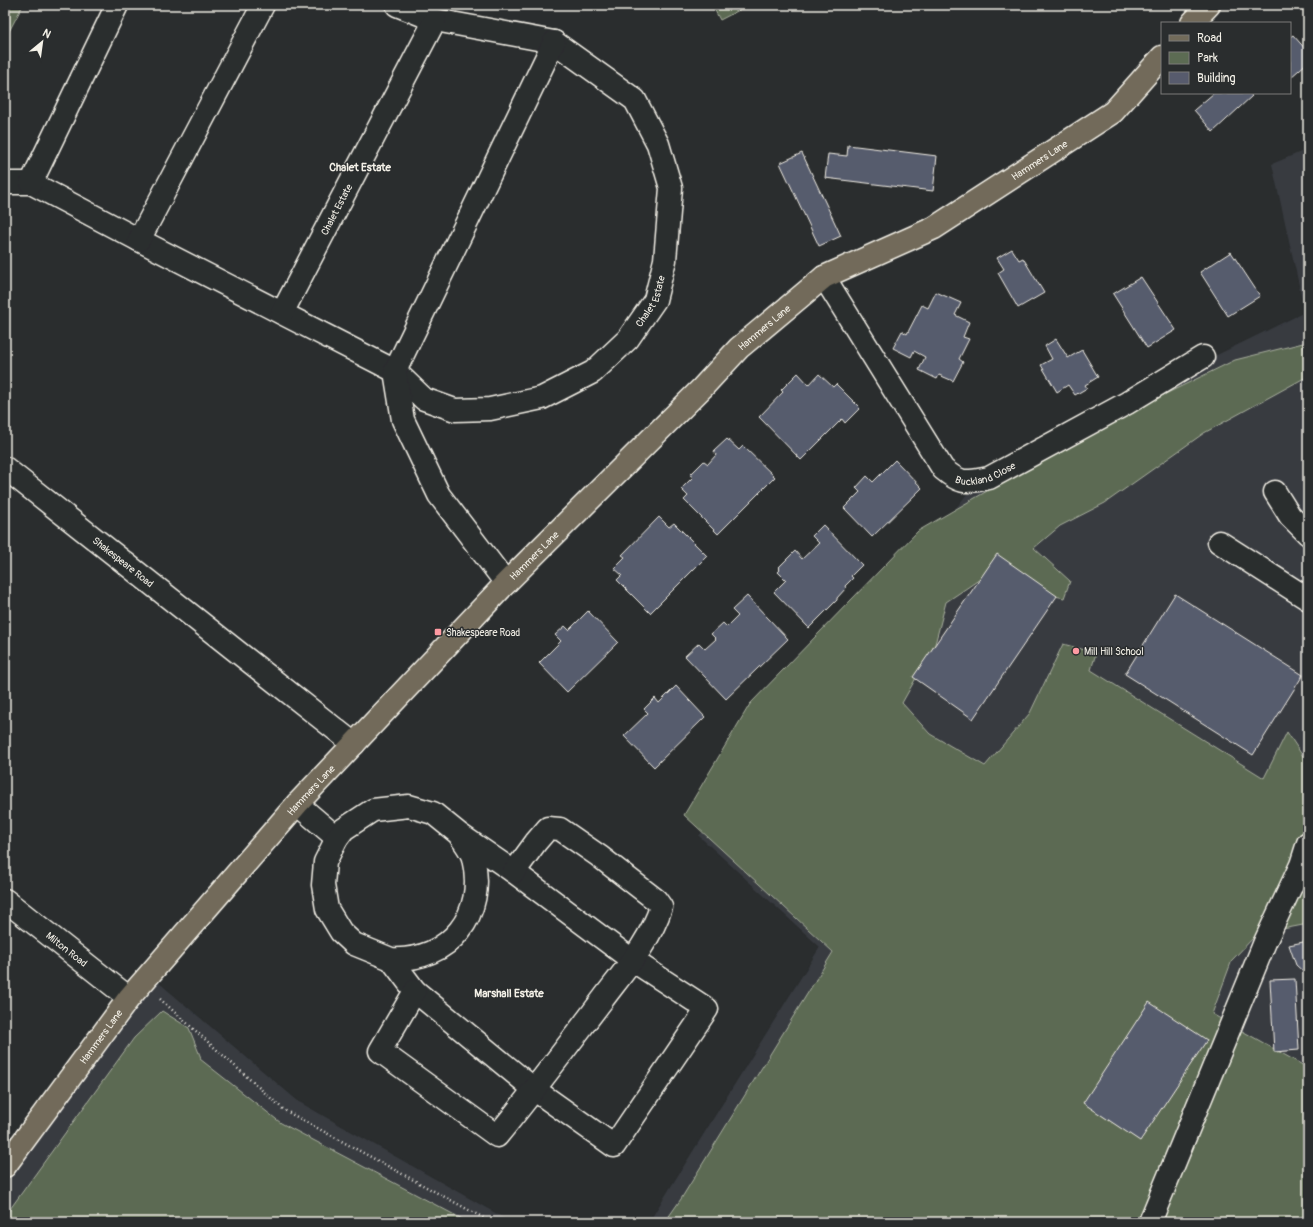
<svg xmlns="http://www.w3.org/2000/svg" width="1313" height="1227" font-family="Pangolin,sans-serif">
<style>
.built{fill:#383b41}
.green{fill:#5c6b53;stroke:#a8ae9e}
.building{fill:#575b6d;stroke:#f4f1e8}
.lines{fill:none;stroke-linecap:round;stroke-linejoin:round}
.minor-casing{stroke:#f4f1e8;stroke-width:25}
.major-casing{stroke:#f4f1e8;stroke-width:25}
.path{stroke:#f4f1e8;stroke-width:2.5;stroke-dasharray:1 3;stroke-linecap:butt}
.minor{stroke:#2a2d2e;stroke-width:22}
.major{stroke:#726b5a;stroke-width:22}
.poi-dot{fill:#ff9aa2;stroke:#2a2d2e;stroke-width:1.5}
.labels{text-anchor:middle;stroke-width:3;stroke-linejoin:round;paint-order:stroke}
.street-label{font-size:10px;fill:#f4f1e8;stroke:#2a2d2e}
.poi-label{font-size:10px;fill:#f4f1e8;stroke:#2a2d2e;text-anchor:start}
.neighbourhood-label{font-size:11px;font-weight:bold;fill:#f4f1e8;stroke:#2a2d2e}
</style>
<rect width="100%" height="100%" fill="#2a2d2e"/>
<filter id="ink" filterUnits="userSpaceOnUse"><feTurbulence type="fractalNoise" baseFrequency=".025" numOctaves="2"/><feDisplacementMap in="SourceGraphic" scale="8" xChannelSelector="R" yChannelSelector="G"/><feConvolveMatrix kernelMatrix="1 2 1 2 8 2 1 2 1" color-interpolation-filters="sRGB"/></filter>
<g filter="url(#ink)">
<path class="built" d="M1308 149V1222H649L820 947 699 836 989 466 1305 312 1272 164Z
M158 982 299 1102 511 1222H5V1181L121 1022Z"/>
<path class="green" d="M5 5H23L5 39Z
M712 5H749L720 20Z
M1303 343 1308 367V376L1204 433 1105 503 1060 526 1034 548 1070 581 1064 598 1033 591 1004 563 946 602 935 644 902 703 930 734 985 766 1030 713 1063 644 1096 653 1091 670 1264 778 1287 732 1308 764V924L1257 934 1232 960 1212 1014 1308 1068V1222H665L681 1199 833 952 684 815 750 704 918 531 1096 428 1235 360Z
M162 1011 189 1028 201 1058 200 1059 281 1123 468 1222H5V1216L134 1038Z"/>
<path class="building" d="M1293 35 1308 52V62L1290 78V37Z
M1214 93H1249L1252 96 1213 132 1194 110Z
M848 145 937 156 933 191 825 178 828 154 847 156Z
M802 153 841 236 819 246 780 163Z
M1012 249 1019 260 1023 258 1044 293 1018 308 998 273 1004 269 997 258Z
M1231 252 1260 296 1228 316 1200 272Z
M1141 277 1176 330 1147 348 1113 294Z
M936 292 961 303 955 315 969 322 963 337 969 339 959 359 963 362 953 381 939 375 937 379 919 370 925 357 914 351 911 357 893 348 902 331 907 334 922 305 928 308Z
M1056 339 1068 358 1082 350 1098 377 1085 385 1087 388 1075 395 1068 385 1057 392 1041 365 1052 359 1045 346Z
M798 373 809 385 819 374 833 387 836 384 860 408 845 423 842 419 801 460 759 417 783 392 781 390Z
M727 439 739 450 743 446 775 477 718 534 684 500 688 496 681 489 693 477 690 475 704 461 708 464 716 455 714 451Z
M895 460 922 488 872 537 844 508 860 492 856 488 867 476 873 482Z
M659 517 669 527 674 523 707 556 650 613 617 580 622 575 614 568 625 557 622 555Z
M823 525 862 565 851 576 853 578 845 586 846 588 837 598V600L809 628 774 592 786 580 778 572 780 570 778 568 795 551 802 559 819 543 812 536Z
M997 554 1057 596 973 719 913 677Z
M1175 594 1303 675 1253 755 1125 674Z
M747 596 788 639 726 699 685 656 699 643 705 649 716 639 711 634 723 623 727 627 738 616 732 610Z
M588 611 618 642 567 692 539 663 561 641 555 635 565 626 569 630Z
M676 686 705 717 654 767 624 736 648 713 644 709 655 698 659 703Z
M1308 941V976L1296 965 1289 945Z
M1295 979 1299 1050 1274 1052 1270 980Z
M1149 1002 1207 1040 1140 1141 1083 1103Z"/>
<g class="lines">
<defs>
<g id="minor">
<path id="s1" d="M5 183H31L139 240 395 371 424 399 455 410 490 409 542 398 593 372 628 339 655 300 665 260 671 188 658 144 635 100 554 42 435 20 397 5"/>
<path d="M31 183 117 5"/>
<path d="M139 240 263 5"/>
<path id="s2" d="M824 277 943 469C962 485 966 482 989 478L1127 403 1203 357"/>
<path id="s3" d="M282 313 435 20"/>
<path id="s4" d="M5 468 354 744"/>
<path d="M1275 492 1290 516 1308 534"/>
<path d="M1219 542 1308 599"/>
<path d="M506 583 439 495 403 420 395 371 554 42"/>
<path d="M297 804 337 838"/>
<path id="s5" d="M5 900 129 998"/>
<path d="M391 959 415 991 535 1090 614 1146 707 1009 632 960 514 872 459 834 433 813 409 806 373 810 344 829 337 838 325 862 323 885 327 909 341 932 354 944 391 959C450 962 487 914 473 858 471 850 463 841 459 834"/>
<path d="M415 991 380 1051 497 1136C534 1091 568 1045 603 999 624 971 651 940 661 907L656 900 599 856 560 829 548 828 536 842 514 872"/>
<path d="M1150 1222 1265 942 1301 865 1308 843"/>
</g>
<g id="major">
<path d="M1192 23 1209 5"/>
<path id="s6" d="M5 1166 129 998 297 804 506 583 702 388 739 348 824 277 934 228 1113 112 1162 57"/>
</g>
</defs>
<use href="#minor" class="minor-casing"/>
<use href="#major" class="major-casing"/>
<path class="path" d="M160 999 284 1110 491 1222"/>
<use href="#minor" class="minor"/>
<use href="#major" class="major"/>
</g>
</g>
<g class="poi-dot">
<rect x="434" y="628" width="8" height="8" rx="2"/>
<circle cx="1076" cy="651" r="4"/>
</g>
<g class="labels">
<g class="street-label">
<text dy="4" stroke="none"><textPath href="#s6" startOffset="1457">Hammers Lane</textPath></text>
<text dy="4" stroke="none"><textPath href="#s3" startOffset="117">Chalet Estate</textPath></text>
<text dy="4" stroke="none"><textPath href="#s1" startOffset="747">Chalet Estate</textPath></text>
<text dy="4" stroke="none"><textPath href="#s6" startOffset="1133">Hammers Lane</textPath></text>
<text dy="4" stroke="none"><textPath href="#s2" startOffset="273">Buckland Close</textPath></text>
<text dy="4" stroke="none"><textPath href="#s6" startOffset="809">Hammers Lane</textPath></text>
<text dy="4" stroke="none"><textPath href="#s4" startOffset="151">Shakespeare Road</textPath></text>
<text dy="4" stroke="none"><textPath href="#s6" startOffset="485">Hammers Lane</textPath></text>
<text dy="4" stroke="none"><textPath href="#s5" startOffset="79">Milton Road</textPath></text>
<text dy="4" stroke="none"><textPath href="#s6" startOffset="161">Hammers Lane</textPath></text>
</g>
<g class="poi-label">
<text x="446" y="636">Shakespeare Road</text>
<text x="1084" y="655">Mill Hill School</text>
</g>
<g class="neighbourhood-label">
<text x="360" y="171">Chalet Estate</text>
<text x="509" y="997">Marshall Estate</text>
</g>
</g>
<rect width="1313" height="1227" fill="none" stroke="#2a2d2e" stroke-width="20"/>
<rect x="10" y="10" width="1293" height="1207" fill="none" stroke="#f4f1e8" stroke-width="1.5" filter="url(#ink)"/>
<rect x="1161" y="22" width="130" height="72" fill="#2a2d2e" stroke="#7b7b78"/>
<rect x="1169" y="35" width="20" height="6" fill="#726b5a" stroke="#7b7b78"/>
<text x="1197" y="42" font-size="12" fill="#f4f1e8">Road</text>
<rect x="1169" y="52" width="20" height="12" fill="#5c6b53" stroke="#7b7b78"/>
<text x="1197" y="62" font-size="12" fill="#f4f1e8">Park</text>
<rect x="1169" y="72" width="20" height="12" fill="#575b6d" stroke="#7b7b78"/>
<text x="1197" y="82" font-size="12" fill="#f4f1e8">Building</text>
<g transform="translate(42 42) rotate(29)" stroke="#2a2d2e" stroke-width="3" paint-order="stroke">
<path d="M0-3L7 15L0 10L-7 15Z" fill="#f4f1e8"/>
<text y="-6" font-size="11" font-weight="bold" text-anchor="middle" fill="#f4f1e8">N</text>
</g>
</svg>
